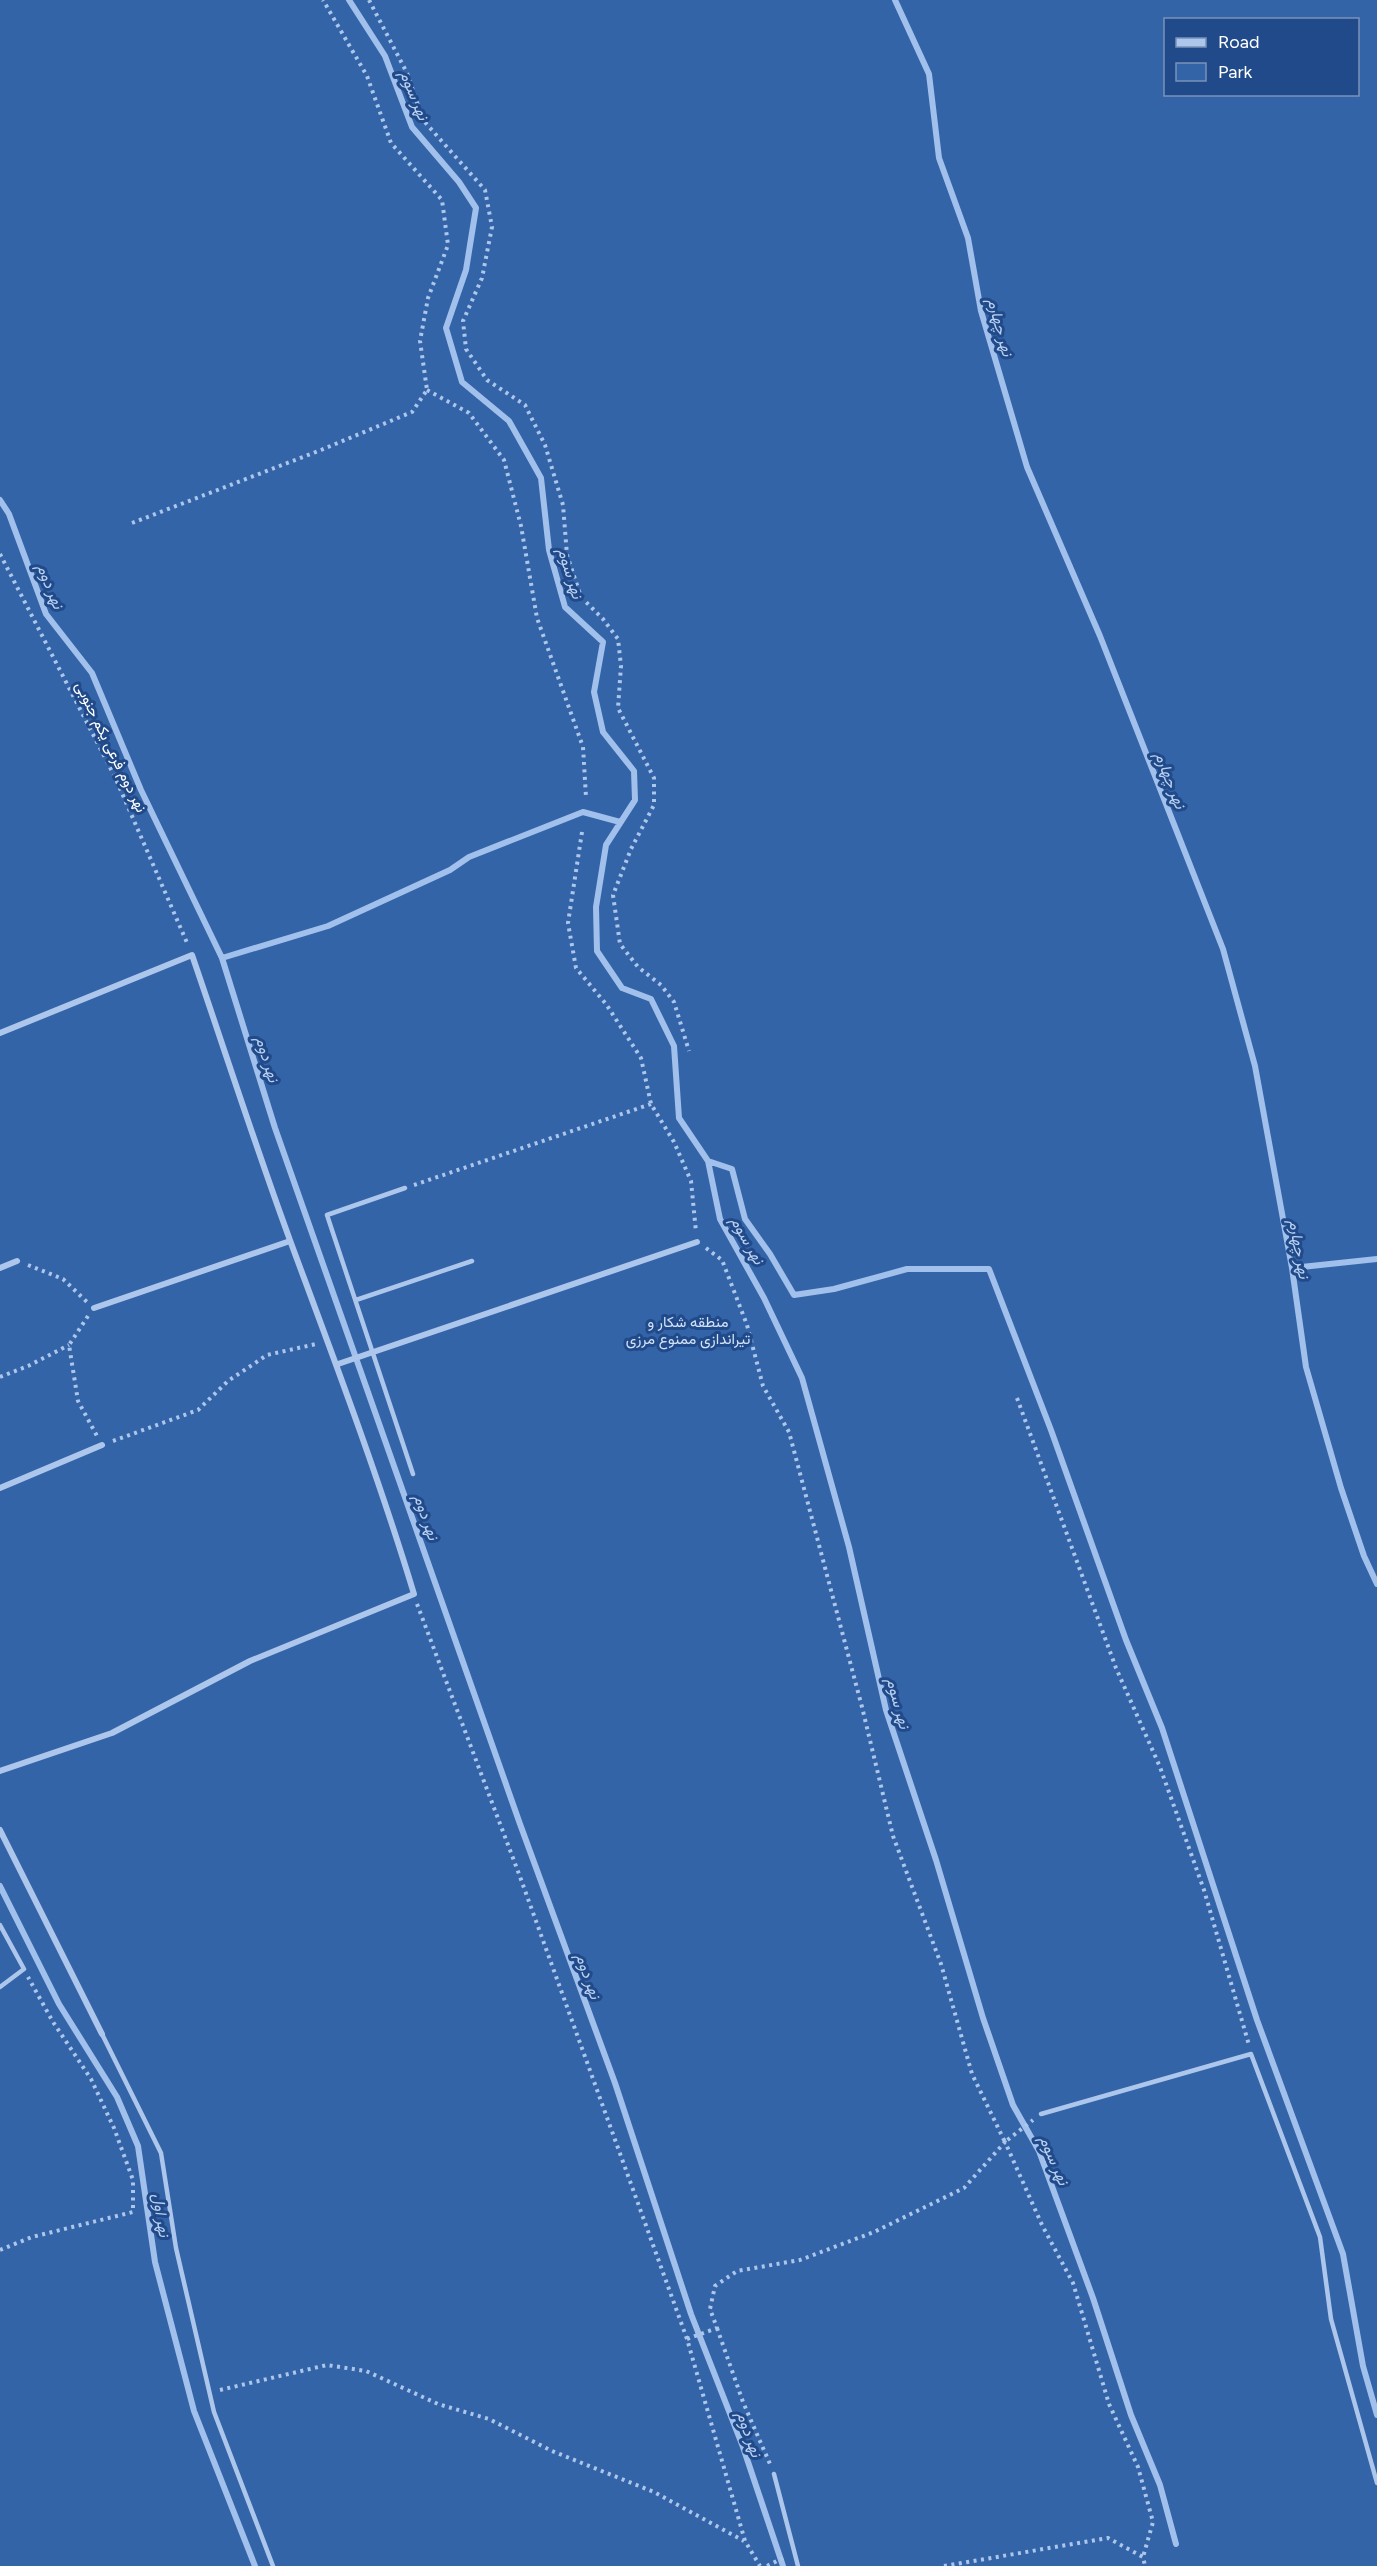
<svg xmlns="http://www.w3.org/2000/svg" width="1377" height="2566" font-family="Figtree,Vazirmatn,sans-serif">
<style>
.green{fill:#3464a8;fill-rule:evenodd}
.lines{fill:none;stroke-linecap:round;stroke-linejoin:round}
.stream{stroke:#a1c1ec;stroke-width:6}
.path{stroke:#adc6eb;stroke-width:4;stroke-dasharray:3 4.5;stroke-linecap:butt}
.service{stroke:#adc6eb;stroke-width:4.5}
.minor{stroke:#adc6eb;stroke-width:6}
.labels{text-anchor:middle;stroke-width:6;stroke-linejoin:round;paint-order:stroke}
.street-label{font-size:15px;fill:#fff;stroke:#214a8a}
.park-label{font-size:15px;fill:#d2e2f8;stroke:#214a8a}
.water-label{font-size:16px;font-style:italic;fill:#b9d1f2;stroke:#214a8a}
</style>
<rect width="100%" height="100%" fill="#214a8a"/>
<path class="green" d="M0 0H1377V2566H0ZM1166 20H1358V94H1166Z"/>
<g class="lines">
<path class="stream" d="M349 0 385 56 412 127 459 182 476 208 466 270 446 328 462 382 509 421 541 478 549 550 565 607 603 642 594 692 603 732 634 771 635 800 606 845 596 907 597 951 622 988 651 999 674 1046 679 1118 708 1161 720 1219 764 1298 802 1378 849 1547 886 1710 936 1860 983 2018 1013 2105 1039 2151 1093 2298 1131 2415 1160 2485 1176 2544
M895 0 929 74 939 158 968 238 981 311 1027 467 1100 636 1223 949 1255 1066 1292 1268 1306 1367 1341 1488 1364 1556 1377 1584
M0 500 9 514 46 614 92 673 141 790 222 958 275 1128 520 1824 615 2083 691 2314 743 2447 783 2566
M222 958 328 926 450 870 469 857 583 812 620 822
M708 1161 732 1169 745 1219 770 1254 794 1295 834 1289 907 1269H989L1051 1430 1126 1640 1162 1728 1257 2020 1343 2254 1363 2366 1377 2415
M1292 1268 1377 1259
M0 1886 59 2004 117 2097 138 2146 155 2262 194 2411 255 2566"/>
<path class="path" d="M369 0 407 73 423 120 485 190 492 227 482 278 463 321 466 349 487 380 525 405 545 445 563 505 567 555 581 597 603 619 618 639 621 666 618 708 654 778V805L631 849 613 895 620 944 638 967 661 985 674 1002 689 1051
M427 390 469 413 504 460 521 526 537 618 583 747 586 797
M132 523 321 450 412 412 427 390 420 341 428 298 448 245 442 200 391 143 367 76 323 0
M0 554 115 777 188 945
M582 832 568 923 576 968 606 1004 641 1058 651 1104 674 1142 691 1181 696 1232
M414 1185 651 1104
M706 1248 722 1260 747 1325 763 1386 789 1432 862 1707 893 1836 941 1964 972 2074 1005 2142 1033 2120
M28 1265 63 1279 87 1302
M88 1316 69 1345 78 1401 97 1436
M0 1377 28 1366 69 1345
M1017 1398 1116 1668 1160 1767 1204 1890 1249 2045
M113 1441 198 1410 228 1381 267 1355 316 1344
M417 1604 519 1874 687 2339 745 2541 760 2566
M0 2250 32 2237 133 2212V2180L114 2128 91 2079 53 2022 28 1977
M717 2328 743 2402 770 2464
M687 2339 717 2328 710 2309 715 2286 737 2271 800 2260 874 2232 964 2188 1005 2142 1042 2225 1073 2283 1109 2404 1138 2467 1153 2522 1143 2557
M220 2390 327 2365 366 2371 438 2404 489 2419 552 2451 654 2492 744 2541
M767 2566 785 2557
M944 2566 1108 2538 1143 2557 1145 2566"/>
<path class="service" d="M405 1188 327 1215 413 1474
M356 1300 472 1261
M0 1925 24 1969 0 1987
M102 2034 161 2153 176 2248 214 2412 273 2566
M1041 2114 1251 2054 1320 2237 1331 2319 1377 2483
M774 2474 798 2566"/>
<path class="minor" d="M0 1033 192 955C225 1051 256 1148 291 1243 334 1359 378 1475 414 1594L250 1661 112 1733 0 1771
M0 1268 17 1261
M94 1308 290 1241
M338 1364 697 1242
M0 1488 102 1445
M0 1830 102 2034"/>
</g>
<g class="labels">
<g class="street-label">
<text transform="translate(111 747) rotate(64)" y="5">نهر دوم فرعی یکم جنوبی</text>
</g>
<g class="park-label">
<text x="688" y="1327">منطقه شکار و<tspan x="688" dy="17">تیراندازی ممنوع مرزی</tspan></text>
</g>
<g class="water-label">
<text transform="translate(415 95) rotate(68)" y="6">نهر سوم</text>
<text transform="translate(1001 327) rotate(75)" y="6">نهر چهارم</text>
<text transform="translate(571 573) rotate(73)" y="6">نهر سوم</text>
<text transform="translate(51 586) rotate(68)" y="6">نهر دوم</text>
<text transform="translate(1171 780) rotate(69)" y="6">نهر چهارم</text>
<text transform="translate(268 1059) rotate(73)" y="6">نهر دوم</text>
<text transform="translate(748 1240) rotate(61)" y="6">نهر سوم</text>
<text transform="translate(1300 1249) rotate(80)" y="6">نهر چهارم</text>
<text transform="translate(427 1517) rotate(71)" y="6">نهر دوم</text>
<text transform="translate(899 1703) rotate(75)" y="6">نهر سوم</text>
<text transform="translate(589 1976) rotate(71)" y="6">نهر دوم</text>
<text transform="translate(1055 2160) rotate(67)" y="6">نهر سوم</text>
<text transform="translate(162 2215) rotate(81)" y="6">نهر اول</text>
<text transform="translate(750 2434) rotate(71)" y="6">نهر دوم</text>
</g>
</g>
<rect x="1164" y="18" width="195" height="78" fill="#214a8a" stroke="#7a92b9" stroke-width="1.5"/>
<rect x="1176" y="38" width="30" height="9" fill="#adc6eb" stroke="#7a92b9" stroke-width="1.5"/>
<text x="1218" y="48" font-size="18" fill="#ffffff">Road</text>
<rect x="1176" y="63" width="30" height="18" fill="#3464a8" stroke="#7a92b9" stroke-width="1.5"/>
<text x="1218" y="78" font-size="18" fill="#ffffff">Park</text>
</svg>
